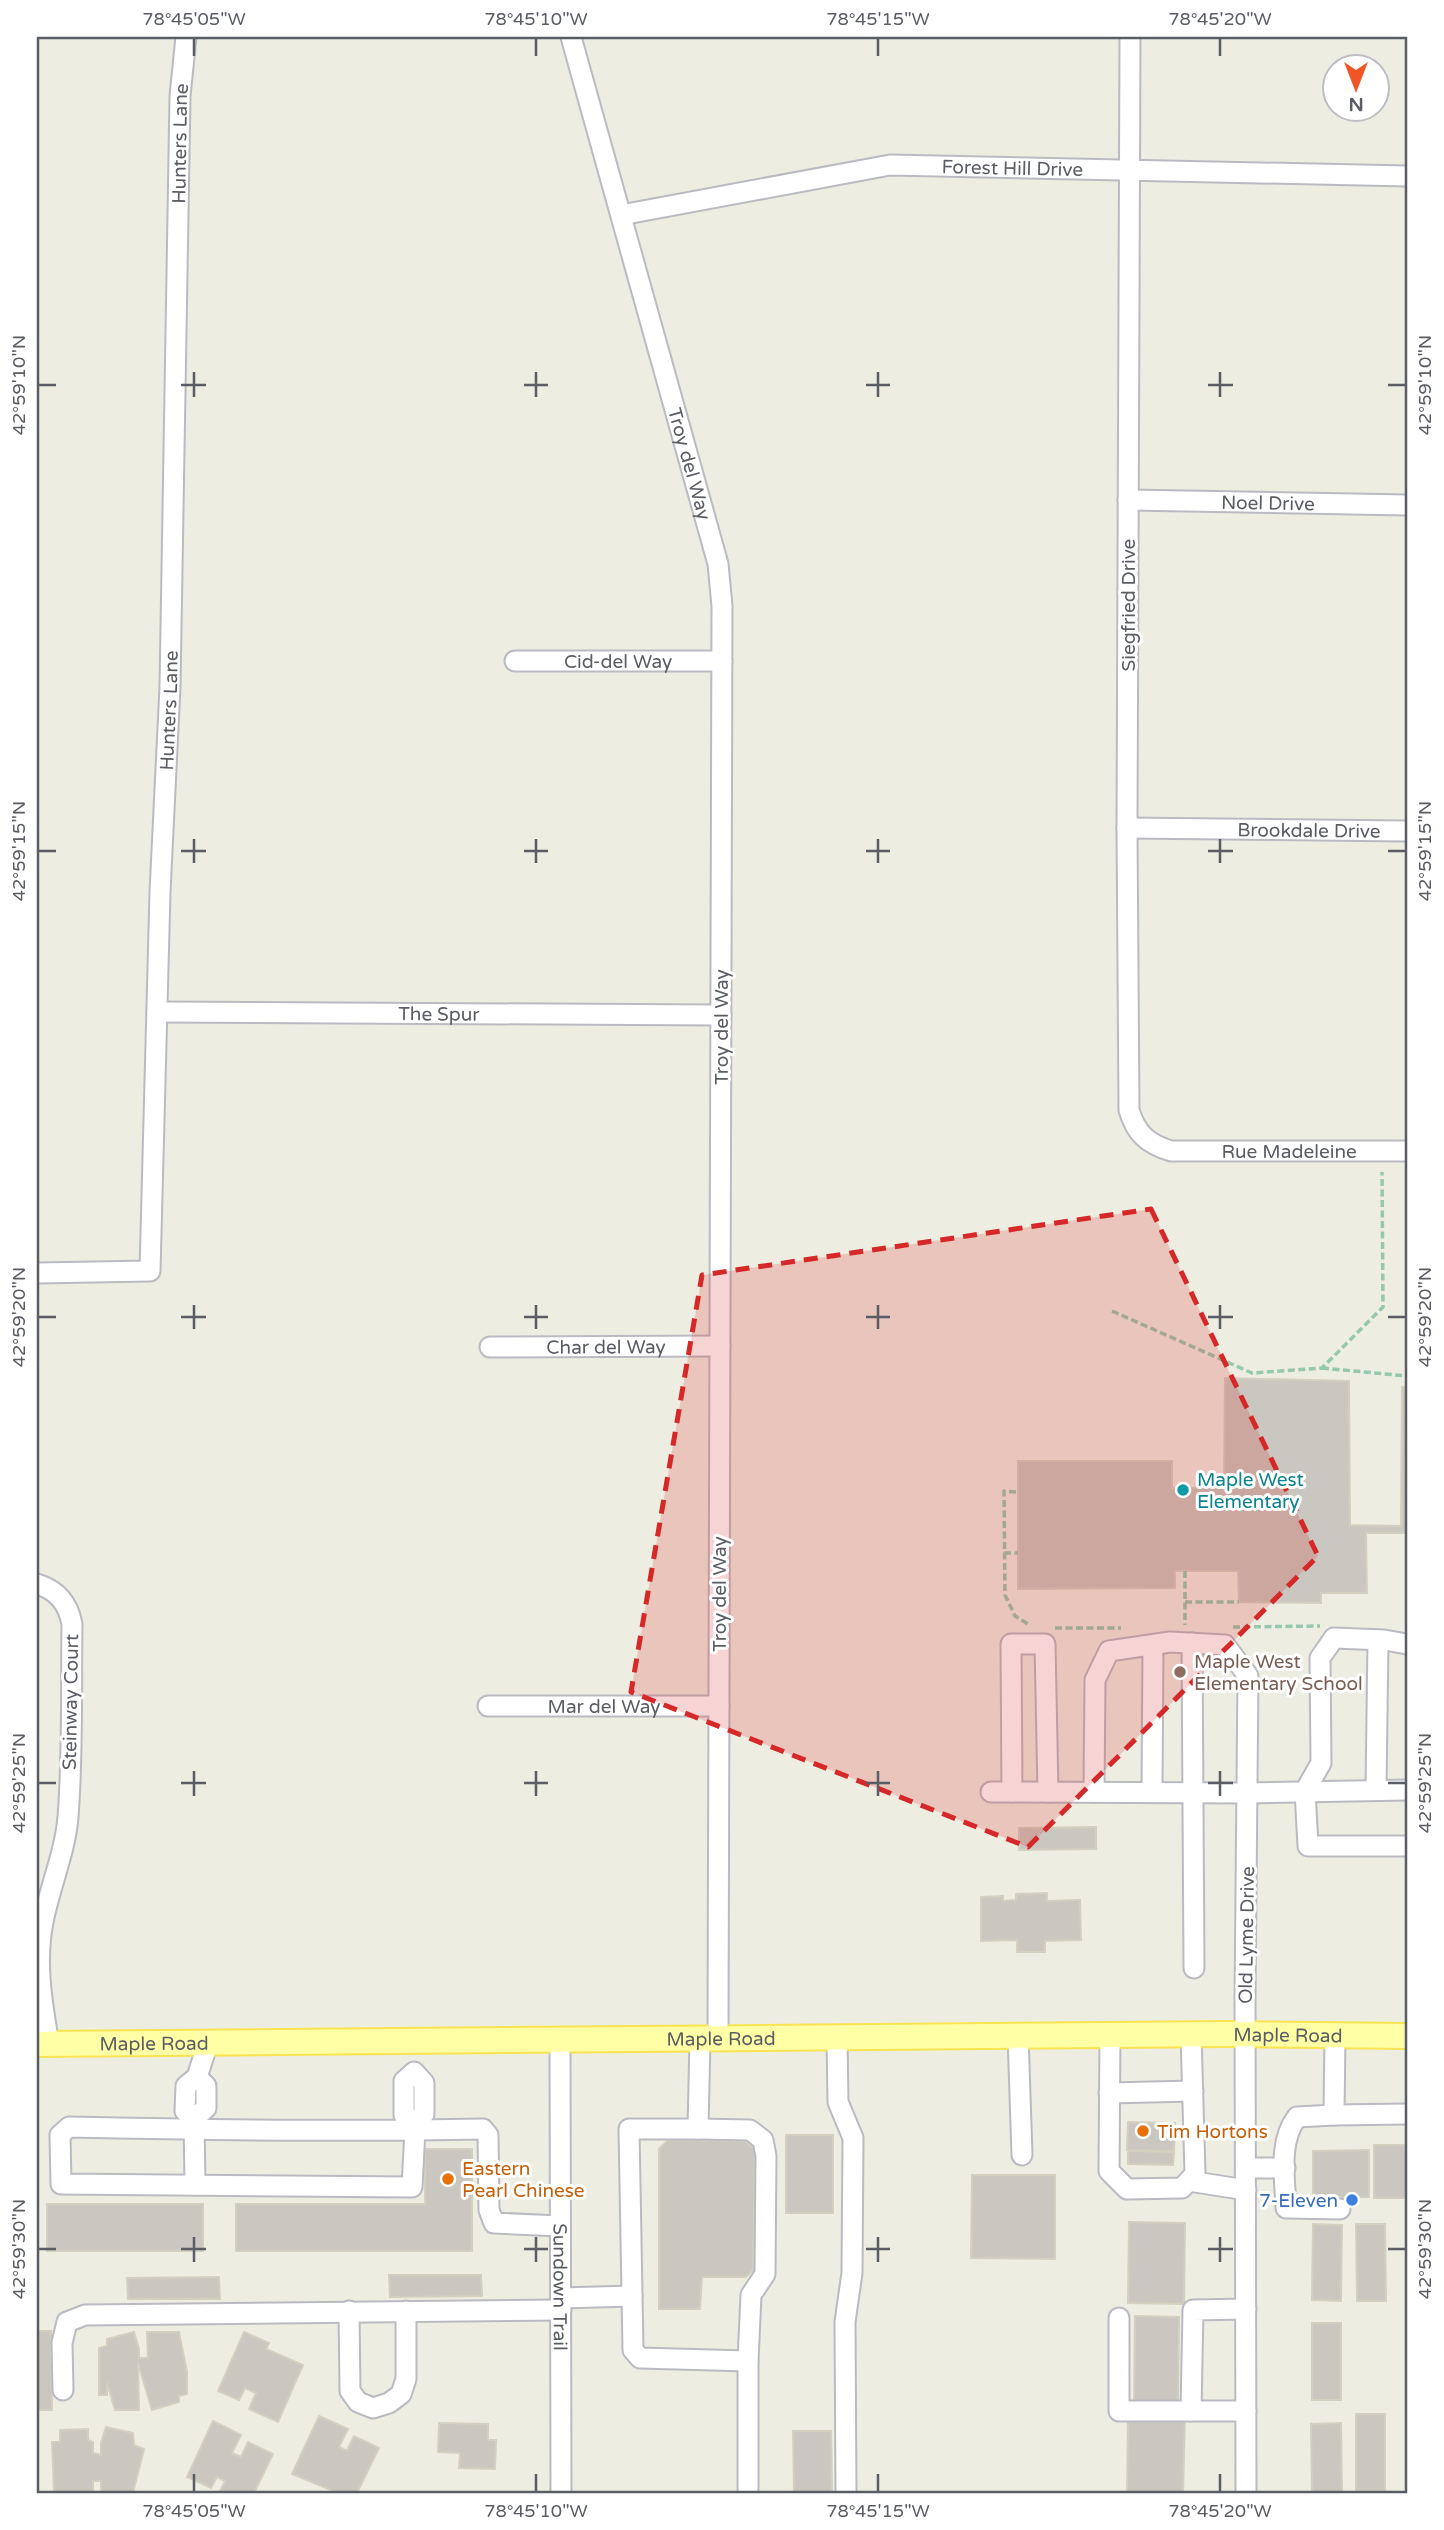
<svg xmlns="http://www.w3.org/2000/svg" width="1444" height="2530" font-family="'Varela Round',sans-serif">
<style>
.building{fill:#c9c7bf;stroke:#d3d0c0;stroke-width:2}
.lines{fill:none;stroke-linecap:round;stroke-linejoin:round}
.minor-casing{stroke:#babbc2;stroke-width:23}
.major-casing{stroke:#f8e451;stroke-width:28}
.path{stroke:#95c8ac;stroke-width:3.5;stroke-dasharray:7 3.5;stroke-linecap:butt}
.minor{stroke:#fff;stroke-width:19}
.major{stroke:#ffffa6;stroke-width:24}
.marked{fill:#d62828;fill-opacity:0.2;stroke:#d62828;stroke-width:5;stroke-dasharray:14 9;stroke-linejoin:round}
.ticks{fill:none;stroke:#5a5d64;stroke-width:2.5}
.culture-dot{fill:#0f9aa8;stroke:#fff;stroke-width:2.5}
.education-dot{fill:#8d6e63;stroke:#fff;stroke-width:2.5}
.food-dot{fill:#e8710a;stroke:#fff;stroke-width:2.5}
.shop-dot{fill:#3f7fe0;stroke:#fff;stroke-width:2.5}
.labels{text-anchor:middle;stroke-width:6;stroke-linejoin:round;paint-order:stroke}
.street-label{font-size:19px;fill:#5a5d64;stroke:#fff}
.culture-label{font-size:19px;fill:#0d838f;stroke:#fff;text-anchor:start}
.education-label{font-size:19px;fill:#785e54;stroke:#fff;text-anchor:start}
.food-label{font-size:19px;fill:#c56008;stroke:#fff;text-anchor:start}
.shop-label{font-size:19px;fill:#366cbe;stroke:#fff;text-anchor:end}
.neatline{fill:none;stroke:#5a5d64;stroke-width:2.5}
.ticks-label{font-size:18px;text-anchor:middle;fill:#5a5d64}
</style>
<rect width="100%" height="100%" fill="#eeede2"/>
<path class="building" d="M1225 1378 1349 1381 1350 1525 1401 1526 1402 1387H1407V1533H1366L1367 1593H1321V1603L1239 1602 1238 1571H1175V1588L1018 1589V1461H1172V1488H1224Z
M1096 1827V1849L1019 1850V1828Z
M1047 1893V1901L1080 1900 1081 1940 1045 1941V1952H1017V1940L981 1941V1897L1003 1896V1901L1016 1900V1894Z
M1128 2122 1175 2123 1174 2151 1127 2150Z
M786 2135H833V2213H786Z
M668 2140 745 2141 755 2149 753 2270 746 2277H702L700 2309H659V2149Z
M1374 2145H1407V2198H1374Z
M425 2149H472V2251H236V2204H425Z
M1369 2150V2197L1313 2198V2151Z
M1128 2151 1174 2152 1173 2165 1128 2164Z
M972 2175H1055V2259L971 2258Z
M47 2204H203V2251H47Z
M1129 2222 1185 2223 1184 2304 1128 2303Z
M1313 2224 1342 2225 1341 2301 1312 2300Z
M1356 2224H1385L1386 2301H1357Z
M389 2275H481L482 2296 390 2297Z
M219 2277 220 2299H128L127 2278Z
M1135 2316 1179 2317 1178 2404H1134Z
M1312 2323H1341V2400H1312Z
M37 2331H51L52 2410H37Z
M134 2332 139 2349V2358H148L147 2332H179L187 2372V2394L179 2396V2402L152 2410 138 2363 139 2410H115L107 2383V2395H99V2348L107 2346V2339Z
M244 2332 269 2343 266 2349 303 2365 278 2422 249 2409 256 2393 245 2388 239 2400 218 2391Z
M1356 2414H1385V2491H1356Z
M319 2416 348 2429 339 2447 347 2451 354 2436 379 2448 357 2493H338L292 2474Z
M1128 2416H1185L1183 2493H1127Z
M213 2421 241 2435 232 2453 241 2457 248 2442 273 2454 254 2493H219L225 2481 217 2477 211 2488 187 2477Z
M439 2423 488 2424V2440H496L495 2469 459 2468 460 2453 438 2452Z
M1341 2423 1342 2493H1312L1311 2424Z
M106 2427 133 2433 134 2445 144 2449 133 2493 101 2492V2481H93V2492L54 2493 52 2442H60V2430L88 2429V2440L93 2442V2453L101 2455V2443Z
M793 2431H831L832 2493H794Z"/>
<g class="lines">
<defs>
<g id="minor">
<path id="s1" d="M571 37 718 564 722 606 718 2037"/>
<path id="s2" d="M1130 37 1127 828 1129 1110C1136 1134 1148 1144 1171 1151H1407"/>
<path id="s3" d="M621 215 890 165 1407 176"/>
<path id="s4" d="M1128 500 1407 505"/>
<path id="s5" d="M515 661H722"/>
<path id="s6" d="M1127 828 1407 831"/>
<path id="s7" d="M157 1012 721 1015"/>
<path id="s8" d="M37 1273 150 1271 160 892 170 687 180 96 186 37"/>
<path id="s9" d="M490 1347 720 1346"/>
<path d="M37 1584C57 1590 68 1603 72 1624 71 1688 73 1753 68 1817 65 1853 50 1886 43 1922 35 1962 42 2004 49 2044"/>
<path d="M1192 1643 1194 1968"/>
<path d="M1407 1644 1384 1640 1334 1638 1320 1658 1321 1763 1305 1791 1308 1846H1407"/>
<path id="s10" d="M488 1706H719"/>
<path d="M1376 1790 1378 1640"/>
<path d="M991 1792 1248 1793 1407 1790"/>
<path d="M1012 1792 1011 1644H1045L1048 1792"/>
<path d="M1094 1792 1095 1680 1109 1651 1170 1642 1225 1645 1248 1676 1245 1998 1246 2493"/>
<path d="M1152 1792 1153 1645"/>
<path d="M1018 2035 1022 2155"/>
<path d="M1110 2035 1109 2171 1127 2189 1182 2188 1195 2174 1191 2034"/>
<path d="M1335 2035 1334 2115 1297 2117C1278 2142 1285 2178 1286 2208L1340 2209"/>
<path d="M837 2036 838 2102 853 2138 852 2273 845 2322 846 2493"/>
<path d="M700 2038 698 2129H629L633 2350 640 2358 748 2361"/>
<path id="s11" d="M560 2039 561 2493"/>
<path d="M197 2077 208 2043"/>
<path d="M1109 2093 1193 2091"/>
<path d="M1334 2115 1407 2114"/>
<path d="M194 2119 185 2111 186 2086 197 2077 206 2086V2108L194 2119 195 2185"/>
<path d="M415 2122 404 2115V2081L414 2072 424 2083V2114L415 2122V2130L412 2187 61 2184 60 2135 69 2127C207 2130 345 2132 483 2129L488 2135 489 2210 494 2223 560 2226"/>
<path d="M698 2129 750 2130 763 2140 766 2156 765 2274 751 2295 748 2361V2493"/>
<path d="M1246 2168H1285"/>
<path d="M1189 2181 1246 2190"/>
<path d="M561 2298 632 2296"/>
<path d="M349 2311 350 2391 358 2402 373 2408 389 2403 401 2394 406 2379V2311"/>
<path d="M1119 2318V2411H1246"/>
<path d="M63 2390 62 2343 67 2322 85 2315 561 2310"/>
<path d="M1191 2411 1193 2310 1246 2309"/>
</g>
<g id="major">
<path id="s12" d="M37 2044 1225 2034 1407 2036"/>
</g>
</defs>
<use href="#minor" class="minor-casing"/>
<use href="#major" class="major-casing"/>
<path class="path" d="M1112 1311 1252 1373 1322 1368 1383 1307 1382 1172
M1322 1368 1407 1376
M1016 1492 1004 1491 1005 1595 1015 1616 1028 1624
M1004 1553H1018
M1185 1571V1625
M1185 1602H1239
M1233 1627 1320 1626
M1055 1628H1121"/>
<use href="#minor" class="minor"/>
<use href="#major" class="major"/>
</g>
<path class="marked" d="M1151 1209 1318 1556 1028 1847 631 1692 702 1275Z"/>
<path class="ticks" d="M194 38V56M536 38V56M878 38V56M1220 38V56M194 372V397M536 372V397M878 372V397M1220 372V397M38 385H56M181 385H206M524 385H548M866 385H890M1208 385H1233M1388 385H1406M194 839V863M536 839V863M878 839V863M1220 839V863M38 851H56M181 851H206M524 851H548M866 851H890M1208 851H1233M1388 851H1406M194 1305V1329M536 1305V1329M878 1305V1329M1220 1305V1329M38 1317H56M181 1317H206M524 1317H548M866 1317H890M1208 1317H1233M1388 1317H1406M194 1771V1796M536 1771V1796M878 1771V1796M1220 1771V1796M38 1783H56M181 1783H206M524 1783H548M866 1783H890M1208 1783H1233M1388 1783H1406M194 2237V2262M536 2237V2262M878 2237V2262M1220 2237V2262M38 2249H56M181 2249H206M524 2249H548M866 2249H890M1208 2249H1233M1388 2249H1406M194 2474V2492M536 2474V2492M878 2474V2492M1220 2474V2492"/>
<circle class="culture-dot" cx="1183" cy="1490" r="7"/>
<circle class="education-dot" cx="1180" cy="1672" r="7"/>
<g class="food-dot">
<circle cx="1143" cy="2131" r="7"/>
<circle cx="448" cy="2179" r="7"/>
</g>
<circle class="shop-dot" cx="1352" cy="2200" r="7"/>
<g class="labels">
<g class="street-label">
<text dy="7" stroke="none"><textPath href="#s8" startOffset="1241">Hunters Lane</textPath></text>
<text dy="7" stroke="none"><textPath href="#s3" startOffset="396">Forest Hill Drive</textPath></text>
<text dy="7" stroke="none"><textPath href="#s1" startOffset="443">Troy del Way</textPath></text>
<text dy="7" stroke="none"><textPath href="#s4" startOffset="140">Noel Drive</textPath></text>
<text transform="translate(1128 605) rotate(-90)" y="7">Siegfried Drive</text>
<text dy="7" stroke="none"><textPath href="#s5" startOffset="103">Cid-del Way</textPath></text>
<text dy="7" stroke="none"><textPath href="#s8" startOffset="674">Hunters Lane</textPath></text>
<text dy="7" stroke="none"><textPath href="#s6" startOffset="182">Brookdale Drive</textPath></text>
<text dy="7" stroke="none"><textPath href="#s7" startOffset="282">The Spur</textPath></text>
<text transform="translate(721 1027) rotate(-90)" y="7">Troy del Way</text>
<text dy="7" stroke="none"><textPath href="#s2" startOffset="1253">Rue Madeleine</textPath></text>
<text dy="7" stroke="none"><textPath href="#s9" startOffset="116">Char del Way</textPath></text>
<text transform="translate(719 1594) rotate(-90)" y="7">Troy del Way</text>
<text transform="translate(70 1702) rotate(-89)" y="7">Steinway Court</text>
<text dy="7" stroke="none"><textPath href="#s10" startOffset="116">Mar del Way</textPath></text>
<text transform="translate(1246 1935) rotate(-89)" y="7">Old Lyme Drive</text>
<text dy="7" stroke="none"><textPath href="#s12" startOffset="1251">Maple Road</textPath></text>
<text dy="7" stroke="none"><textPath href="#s12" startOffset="684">Maple Road</textPath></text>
<text dy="7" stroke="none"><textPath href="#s12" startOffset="117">Maple Road</textPath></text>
<text dy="7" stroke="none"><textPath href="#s11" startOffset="248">Sundown Trail</textPath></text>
</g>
<g class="culture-label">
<text x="1197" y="1486">Maple West<tspan x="1197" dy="22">Elementary</tspan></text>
</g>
<g class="education-label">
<text x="1194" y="1668">Maple West<tspan x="1194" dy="22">Elementary School</tspan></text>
</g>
<g class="food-label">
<text x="1157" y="2138">Tim Hortons</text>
<text x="462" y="2175">Eastern<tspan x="462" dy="22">Pearl Chinese</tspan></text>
</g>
<g class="shop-label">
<text x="1338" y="2207">7-Eleven</text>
</g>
</g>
<rect width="1444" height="2530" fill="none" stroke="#ffffff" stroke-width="77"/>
<g transform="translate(1356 88) rotate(180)"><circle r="33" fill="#ffffff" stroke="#bdbec1" stroke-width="2"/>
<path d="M0-5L12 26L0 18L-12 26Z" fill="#f15525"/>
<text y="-10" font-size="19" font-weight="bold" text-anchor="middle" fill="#5a5d64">N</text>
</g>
<rect x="38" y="38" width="1368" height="2454" class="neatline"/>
<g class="ticks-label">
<text x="194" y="25">78°45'05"W</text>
<text x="536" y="25">78°45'10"W</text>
<text x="878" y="25">78°45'15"W</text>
<text x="1220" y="25">78°45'20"W</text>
<text transform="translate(1425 385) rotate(-90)" y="6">42°59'10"N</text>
<text transform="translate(19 385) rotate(-90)" y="6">42°59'10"N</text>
<text transform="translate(1425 851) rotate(-90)" y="6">42°59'15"N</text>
<text transform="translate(19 851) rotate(-90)" y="6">42°59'15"N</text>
<text transform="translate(19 1317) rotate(-90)" y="6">42°59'20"N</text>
<text transform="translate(1425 1317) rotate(-90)" y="6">42°59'20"N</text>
<text transform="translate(19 1783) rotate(-90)" y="6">42°59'25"N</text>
<text transform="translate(1425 1783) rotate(-90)" y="6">42°59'25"N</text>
<text transform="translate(1425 2249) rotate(-90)" y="6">42°59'30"N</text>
<text transform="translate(19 2249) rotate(-90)" y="6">42°59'30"N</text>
<text x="194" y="2517">78°45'05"W</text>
<text x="536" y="2517">78°45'10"W</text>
<text x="878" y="2517">78°45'15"W</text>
<text x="1220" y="2517">78°45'20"W</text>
</g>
</svg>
